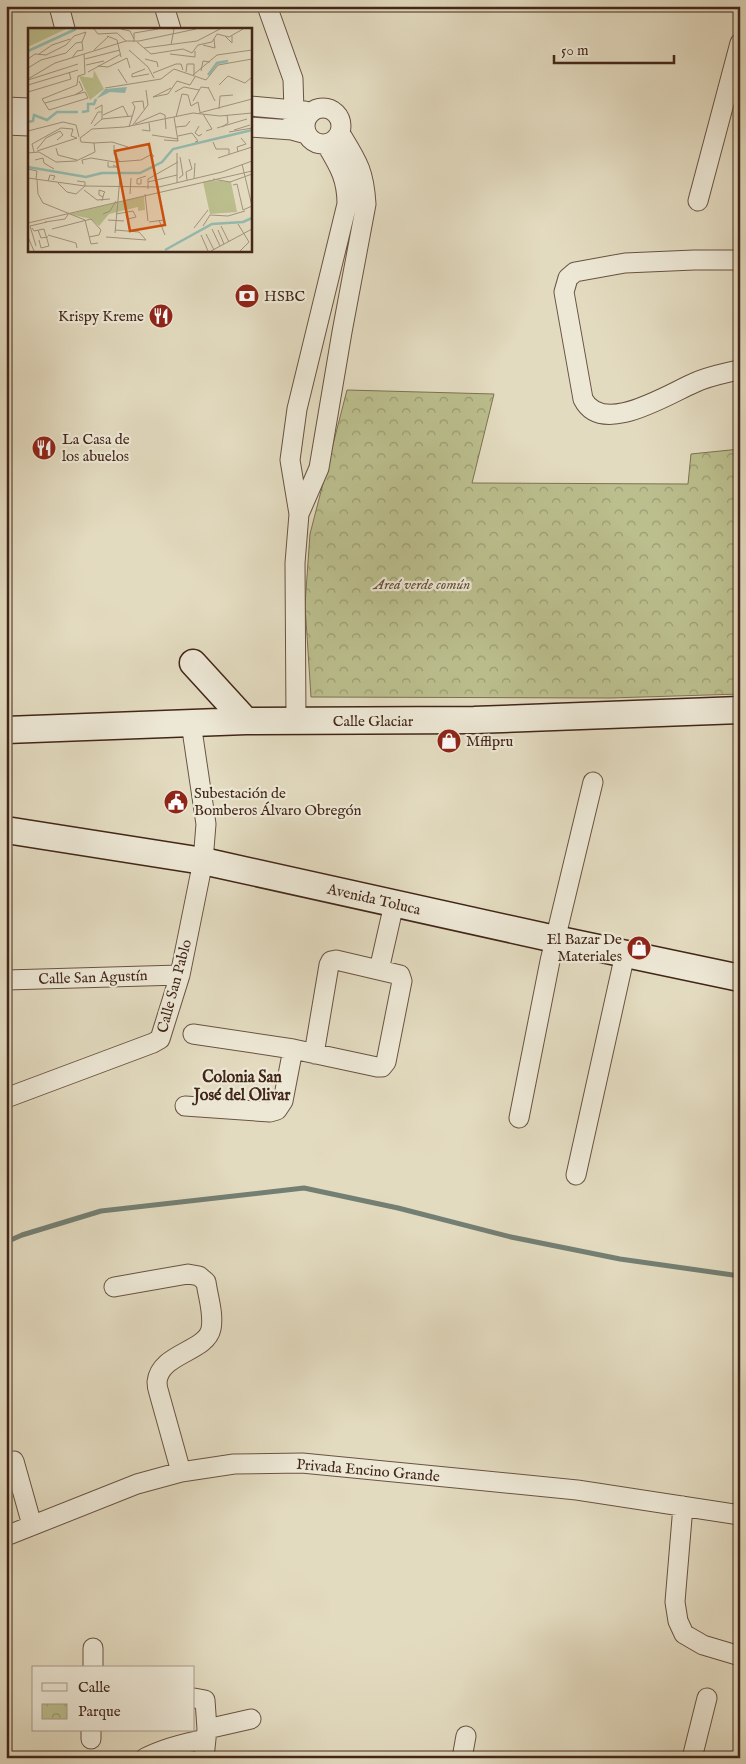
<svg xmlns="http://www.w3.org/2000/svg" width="746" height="1764" font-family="'IM FELL English',serif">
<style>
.park{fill:url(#park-crowns);stroke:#7e7252}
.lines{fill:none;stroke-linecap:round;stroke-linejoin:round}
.stream{stroke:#747f73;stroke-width:5}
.street-casing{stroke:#6a5342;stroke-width:21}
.secondary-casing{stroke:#422618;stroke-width:29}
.street{stroke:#ede8d6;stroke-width:19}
.secondary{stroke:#ede8d6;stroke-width:26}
.labels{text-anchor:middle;stroke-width:4.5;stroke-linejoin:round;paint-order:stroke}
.poi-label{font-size:15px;fill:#422618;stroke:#ede8d6;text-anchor:start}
.park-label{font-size:15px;font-style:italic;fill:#604c35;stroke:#ede8d6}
.street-label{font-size:15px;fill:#422618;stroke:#ede8d6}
.neighbourhood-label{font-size:16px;font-weight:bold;fill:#422618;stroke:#ede8d6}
.inset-river{fill:none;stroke:#95bbb0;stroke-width:2.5}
.inset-road{fill:none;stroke:#a3937d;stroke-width:1}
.view{fill:#cf510e;fill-opacity:0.15;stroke:#cf510e;stroke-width:2.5}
.inset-edge{fill:none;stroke:#422618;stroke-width:2.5}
</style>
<defs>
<pattern id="park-crowns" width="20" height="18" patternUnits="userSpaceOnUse" patternTransform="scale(1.25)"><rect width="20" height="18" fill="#bbbe8d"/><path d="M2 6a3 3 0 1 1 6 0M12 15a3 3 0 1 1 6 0" fill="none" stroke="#9a9a72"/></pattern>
</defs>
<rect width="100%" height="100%" fill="#e3dbc0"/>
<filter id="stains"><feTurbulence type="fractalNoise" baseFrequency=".004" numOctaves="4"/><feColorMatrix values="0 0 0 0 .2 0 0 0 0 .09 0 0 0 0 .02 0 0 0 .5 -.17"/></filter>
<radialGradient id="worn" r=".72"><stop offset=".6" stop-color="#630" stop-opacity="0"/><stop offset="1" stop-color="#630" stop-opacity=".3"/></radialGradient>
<path class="park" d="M347 390 494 394 472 483 688 484 691 454 740 449V694L610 698 311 697 305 605 310 534Z"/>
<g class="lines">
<path class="stream" d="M6 1242 22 1235 101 1211 304 1188 398 1208 511 1237 620 1259 740 1276"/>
<defs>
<path id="street" d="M59 6 65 29
M164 6 171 29
M267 6 293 79 294 111 292 130
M250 106 305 111
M6 107 29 108
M305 126a18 18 0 1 1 36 0a18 18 0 1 1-36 0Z
M6 125 29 126
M250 127 292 130 303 133
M698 201 740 43
M740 260H694L625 263 575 272 568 278 564 292 583 399C602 437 668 394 694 383 706 377 721 374 734 371L740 370
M299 514 319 468 342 332 366 204C364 170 357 161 340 133
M296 721 295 563 299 514 290 460 297 409 347 204C347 178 339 166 326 144
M379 970 394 904
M6 980 180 975
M193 1034 293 1049
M6 1098 153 1043 160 1039 180 975 203 861 206 824 191 723
M185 1106 270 1112 277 1110 283 1101 293 1049 377 1067H382L386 1062 402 981 400 975 336 960 331 961 329 965 314 1054
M519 1118 550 961 593 782
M576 1175 625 954
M114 1287 188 1274 199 1276 206 1282C208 1297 214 1314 211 1329 206 1352 160 1353 157 1382 157 1385 158 1390 159 1393L181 1472
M14 1461 32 1525
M683 1506 675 1602 678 1621 684 1634 703 1645 740 1656
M6 1536 137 1484 181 1472 234 1464 302 1463 466 1479 577 1490 740 1515
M93 1668V1648
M194 1698 205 1700 207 1729 204 1758
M207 1729 251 1719
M91 1739V1730
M145 1758C164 1748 185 1743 206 1739
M462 1758 466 1736
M692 1758 707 1698"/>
<path id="secondary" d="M193 663 246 721
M6 730 246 721 474 720 740 710
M6 830 203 861 555 939 740 978"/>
</defs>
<use href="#street" class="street-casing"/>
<use href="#secondary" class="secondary-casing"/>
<use href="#street" class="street"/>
<use href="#secondary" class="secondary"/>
</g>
<defs>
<symbol id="bank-disc" viewBox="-11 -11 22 22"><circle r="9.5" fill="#8f2418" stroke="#ede8d6"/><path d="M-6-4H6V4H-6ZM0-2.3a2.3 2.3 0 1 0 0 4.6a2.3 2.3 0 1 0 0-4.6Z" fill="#fff"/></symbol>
<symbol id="restaurant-disc" viewBox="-11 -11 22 22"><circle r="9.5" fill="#8f2418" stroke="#ede8d6"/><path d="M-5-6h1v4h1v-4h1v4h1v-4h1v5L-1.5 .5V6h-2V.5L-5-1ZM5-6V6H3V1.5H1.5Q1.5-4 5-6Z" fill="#fff"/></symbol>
<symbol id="shop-disc" viewBox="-11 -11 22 22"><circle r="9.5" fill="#8f2418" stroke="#ede8d6"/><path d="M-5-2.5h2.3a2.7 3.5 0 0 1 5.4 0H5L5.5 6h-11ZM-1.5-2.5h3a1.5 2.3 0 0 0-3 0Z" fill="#fff"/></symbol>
<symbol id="civic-disc" viewBox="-11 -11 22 22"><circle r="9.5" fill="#8f2418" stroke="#ede8d6"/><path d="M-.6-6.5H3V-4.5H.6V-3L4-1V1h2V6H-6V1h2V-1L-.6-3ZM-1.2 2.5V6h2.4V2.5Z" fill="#fff"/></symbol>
</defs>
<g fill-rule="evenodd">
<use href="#bank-disc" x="233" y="282" width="28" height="28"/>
<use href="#restaurant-disc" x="147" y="302" width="28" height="28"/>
<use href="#restaurant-disc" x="30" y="434" width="28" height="28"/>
<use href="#shop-disc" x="435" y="727" width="28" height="28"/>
<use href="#civic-disc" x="162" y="788" width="28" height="28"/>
<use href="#shop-disc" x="625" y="934" width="28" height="28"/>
</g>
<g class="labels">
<g class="poi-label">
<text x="264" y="301">HSBC</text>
<text x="144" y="321" text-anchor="end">Krispy Kreme</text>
<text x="62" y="444">La Casa de<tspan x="62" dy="17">los abuelos</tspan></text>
<text x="466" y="746">Mfflpru</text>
<text x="194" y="798">Subestación de<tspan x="194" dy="17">Bomberos Álvaro Obregón</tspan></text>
<text x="622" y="944" text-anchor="end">El Bazar De<tspan x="622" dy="17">Materiales</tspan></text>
</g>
<g class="park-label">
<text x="422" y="589">Areá verde común</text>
</g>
<g class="street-label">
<text x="373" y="726">Calle Glaciar</text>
<text transform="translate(374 899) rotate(13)" y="5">Avenida Toluca</text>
<text transform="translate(93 977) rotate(-2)" y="5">Calle San Agustín</text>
<text transform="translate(174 986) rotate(-75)" y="5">Calle San Pablo</text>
<text transform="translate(368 1470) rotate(5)" y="5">Privada Encino Grande</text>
</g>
<g class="neighbourhood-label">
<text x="242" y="1082">Colonia San<tspan x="242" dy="18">José del Olivar</tspan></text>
</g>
</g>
<g transform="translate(28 28)">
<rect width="224" height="224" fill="#e3dbc0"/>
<path d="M66 42 76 61 62 72 51 48 65 50Z" fill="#bbbe8d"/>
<path d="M0 1H38L0 19ZM116 168 117 182 110 183V179L81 186 71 198 63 191 41 186Z" fill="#bbbe8d"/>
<path d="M184 152 203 154 209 184 182 186 175 154Z" fill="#bbbe8d"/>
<path d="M99 59 97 65 82 64 68 71 77 61Z" fill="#95bbb0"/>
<path class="inset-river" d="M0 23 48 1M180 47 189 35 200 33M54 84 60 83V76H66L68 71M0 94 5 93 6 87 19 92 29 84H50M0 139 58 149 74 145H112L134 134 145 121 224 102M137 222 184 196 215 194 224 190"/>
<path class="inset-road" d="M66 1 70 6 89 5 98 13M93 1 102 3 106 11M79 8 89 12 93 29M197 8 204 15V8M106 14V5L130 1M109 14 123 26 155 21 164 25 170 17 184 14 189 6 201 9 215 1M143 17 146 1M175 17 187 20 186 11M116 20 169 13 192 1M66 22 81 8M101 22 120 39 126 50M11 26 24 17 42 11M56 26 57 46 50 48 49 57 14 71 21 82 60 70M142 26 167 29V23M0 31 7 26 18 27 38 17 46 8 58 4 54 14M57 31 92 22M117 31 129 34 130 39M58 37 76 33M70 38 80 39 99 30 102 40M0 40 13 32 38 25 48 15 54 14 55 22 49 23 44 30M90 41 99 55M117 41 104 46V49L121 46M173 43 175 33 182 34M60 44 93 26M158 44 159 36H166V47M125 45 148 36H153L155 42M165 47 189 27 224 22M0 51 27 35 98 13H111L168 1M0 52 50 36M0 57 50 42M191 57 200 48 217 55 224 49M180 59 187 73M77 60 133 51 146 41 178 52 190 37 224 31M143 60 125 69 140 66 149 53 162 57 167 49M0 64 43 51 41 44M147 64 156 59 171 62M47 67 55 62 51 53M165 73 173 59 181 60M105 74 115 73 116 81M17 75 57 64 60 70M163 78 170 74 172 84M191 81 192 68 205 67M132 85 137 87 138 101M171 85 224 71M175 86 184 101 178 103M75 87 95 78 100 88M148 89 154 66 160 67 163 78M74 91 104 88M63 96 70 84H74M107 96 132 85M66 98 74 91V77L67 81M104 98 120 77 118 62M171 98 167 105 171 108 174 106M101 99 107 79 104 74M148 99 158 98 162 93M194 99 200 95 199 87M189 100 219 91M114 102 122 103 121 95M206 102 222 97M0 103 35 94 48 97 51 109M201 104 224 100M124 107 150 111M150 108 164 105 170 113 167 114M136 112 150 113 146 89M185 114 188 121H201V126M66 115 84 114 100 119M86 117V126L92 134M28 120 30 127 49 132M9 121 18 110 32 103 35 107 29 112M9 123 49 110M6 124 4 116 33 100 45 101 43 108 49 110M210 124 209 119 218 116 213 110M0 125 11 124 28 134 48 133 67 124 66 115 53 114 52 110 64 101 97 99 165 85 192 88 224 85M149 125V155M190 130 224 119M7 132 15 130 16 135 26 141M80 134V139H89L85 137M55 136 54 132 63 130 87 134 113 132 124 126 126 129M0 141 9 143 8 151M0 150 57 158 131 159 194 144 224 133M151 150 155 147 152 129M113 151V156H109V151L118 148M166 151 167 135M185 151 202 154 224 146M9 152 10 166 15 175 57 192M159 152 158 144 164 141 161 131M20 153 22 147 27 148 25 152M120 154 149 147M30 155 39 164 48 166 57 158V154L49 153M205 157 209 156 215 182 224 178 214 136M120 161V151L150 134M56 162 69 172 82 171M102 166 103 150M117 166 120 193M74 173 76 165 77 164 71 162V167L75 169M75 186 82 183 88 173M88 186 105 183 108 189 100 191 98 187M57 192 63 216 70 215M80 192 96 193M131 192 137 207M17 194 37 191 41 185M121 194 136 192M0 195 224 143M210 196 221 214 212 223M175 198 182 187 200 188 217 183M193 198 201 214M4 200 6 203 16 201 21 218 13 220 11 212M166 200 180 182M24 201 63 191 73 202 71 207 61 209M184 201 192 218M10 202 13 210 20 209M190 202 196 216M87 205 92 150M178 206 186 222M20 207 48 215 49 220M173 207 180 223M0 209 6 223M78 209 118 212 111 204 87 202M8 218 2 198 19 194M183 223 224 201"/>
<path class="view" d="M121 116 137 197 102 203 87 123Z"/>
<rect width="224" height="224" class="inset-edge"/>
</g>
<rect width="746" height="1764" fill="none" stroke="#e3dbc0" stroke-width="25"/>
<rect x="8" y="8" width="731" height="1749" fill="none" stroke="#422618" stroke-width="2.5"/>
<rect x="12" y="12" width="721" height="1739" fill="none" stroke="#422618"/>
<rect x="32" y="1666" width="162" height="65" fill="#ede8d6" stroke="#a99a8a"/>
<rect x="42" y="1683" width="25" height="8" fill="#ede8d6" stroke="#a99a8a"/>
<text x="78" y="1692" font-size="15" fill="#422618">Calle</text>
<rect x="42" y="1704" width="25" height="15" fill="url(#park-crowns)" stroke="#a99a8a"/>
<text x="78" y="1716" font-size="15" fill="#422618">Parque</text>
<path d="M554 55v8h120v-8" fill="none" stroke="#422618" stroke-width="2.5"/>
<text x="561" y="55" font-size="15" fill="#422618" stroke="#ede8d6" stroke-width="4" paint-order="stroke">50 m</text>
<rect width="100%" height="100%" filter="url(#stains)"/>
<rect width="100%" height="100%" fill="url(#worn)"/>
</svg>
